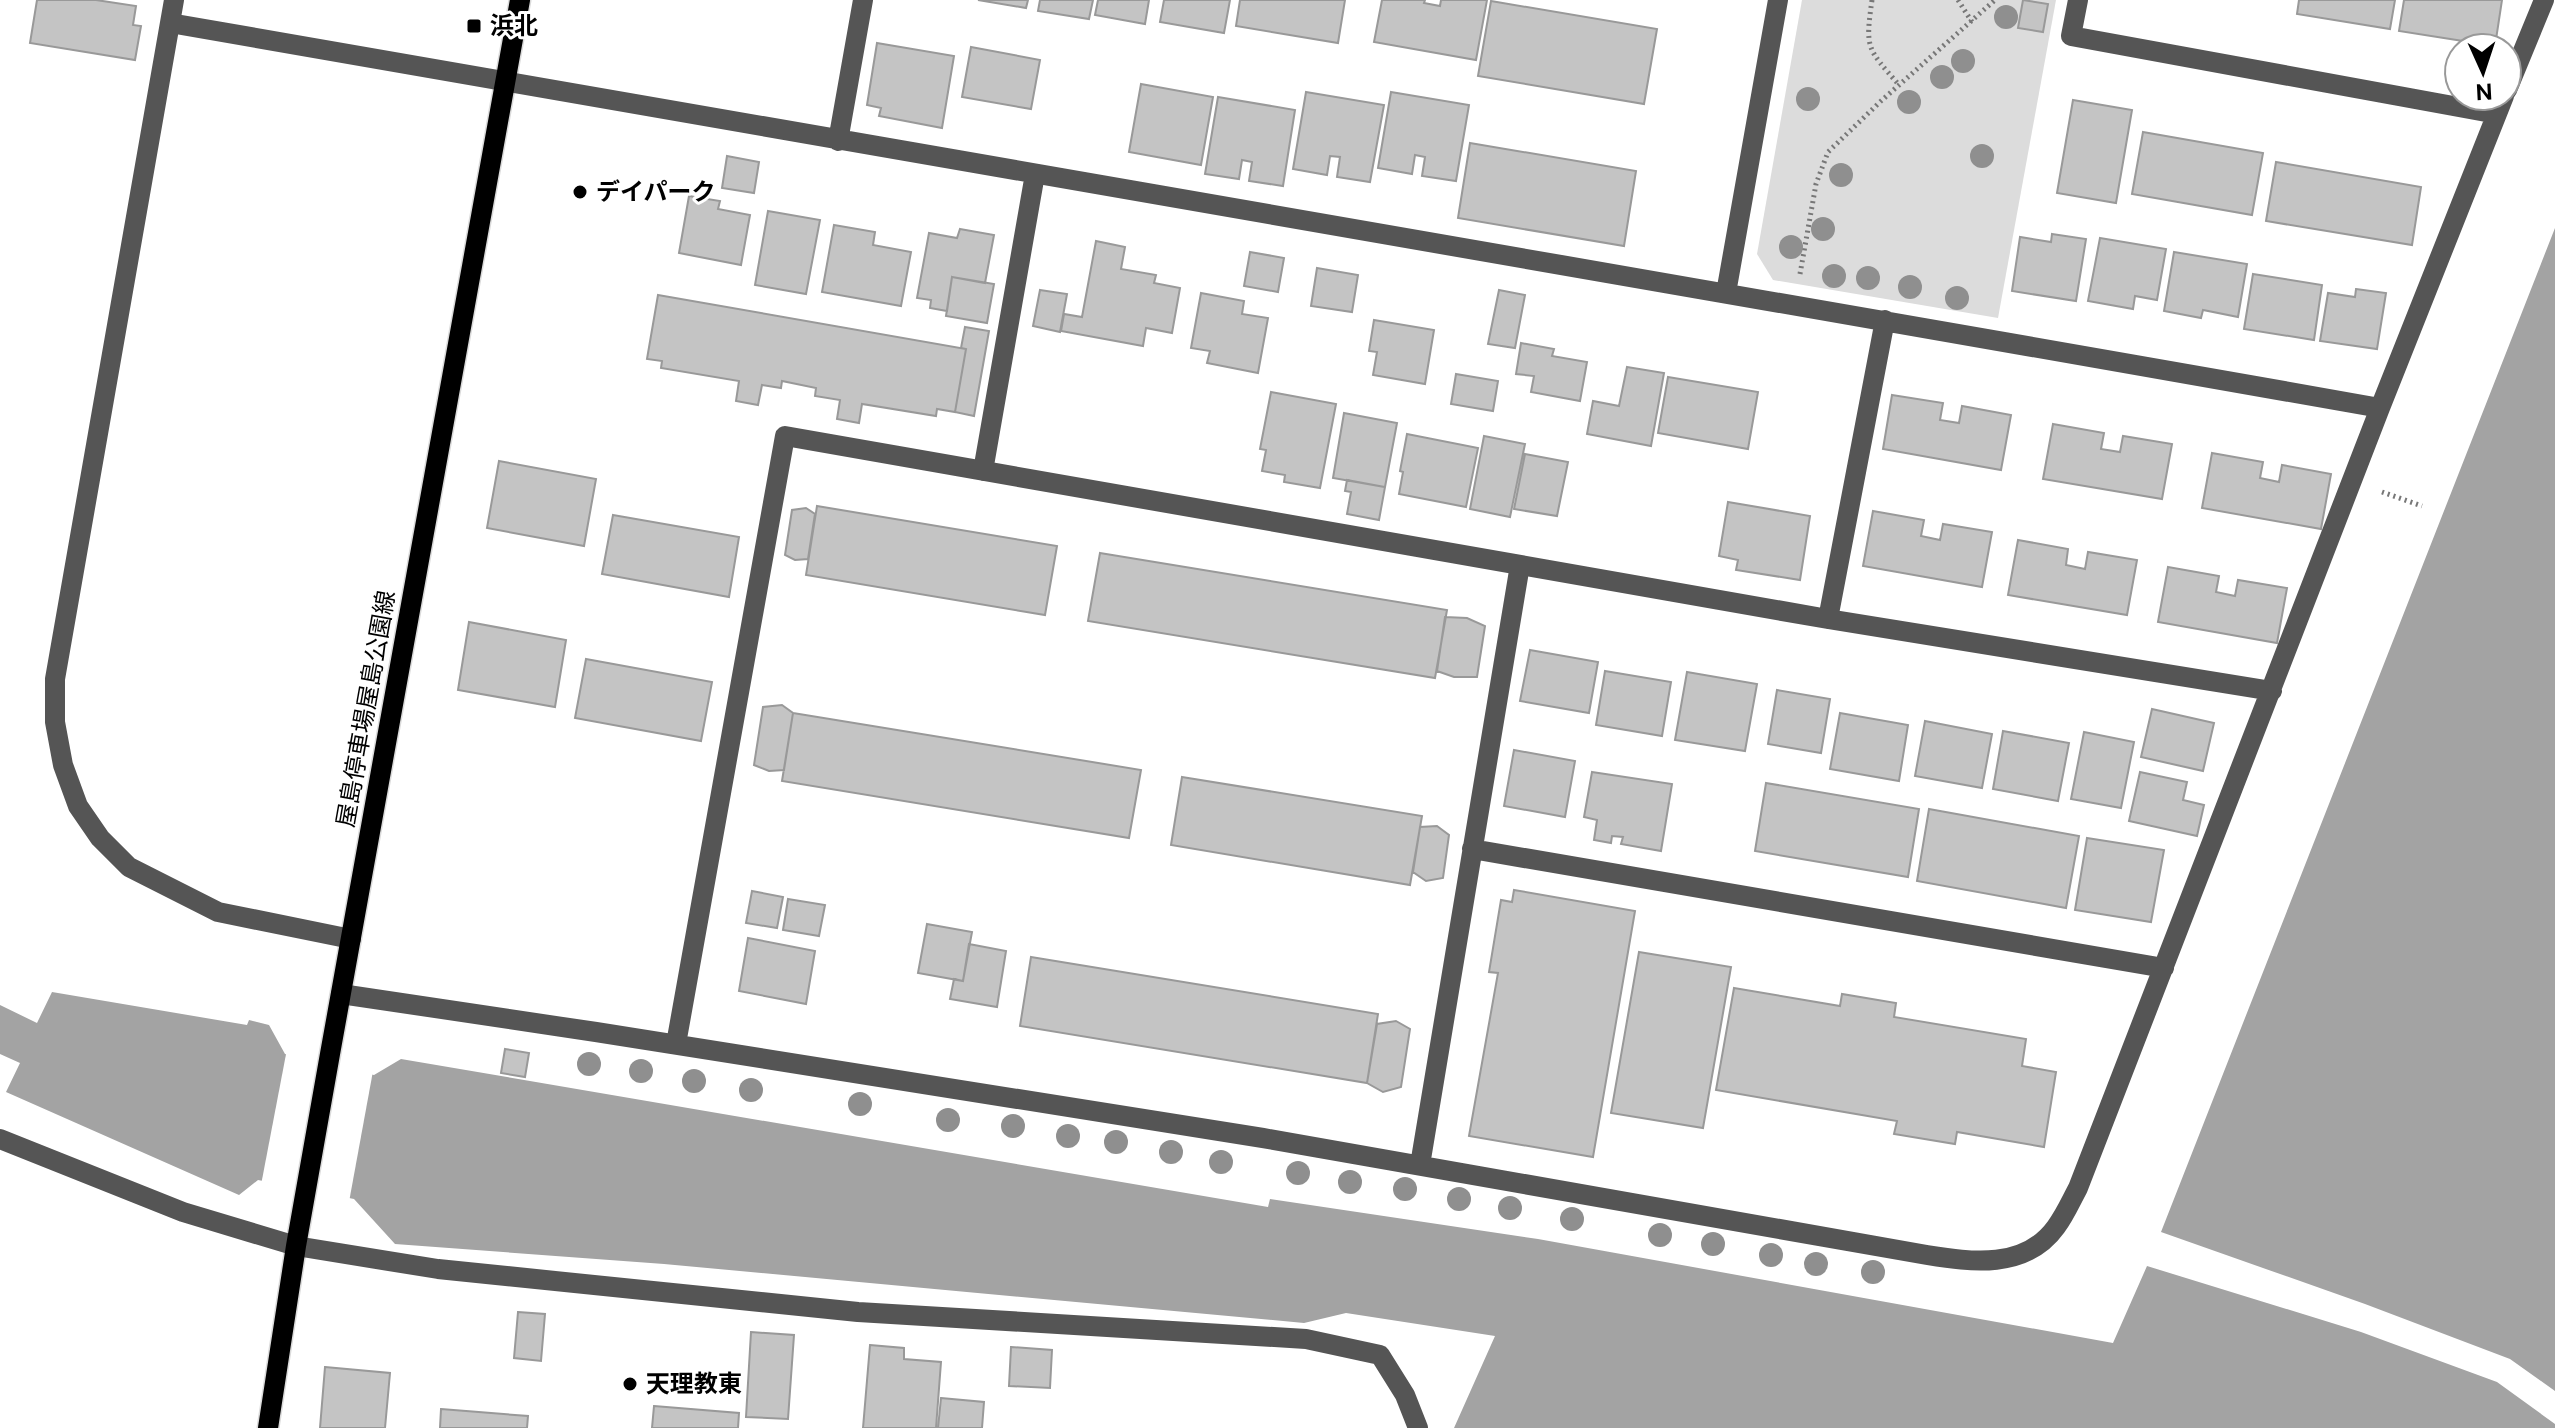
<svg xmlns="http://www.w3.org/2000/svg" width="2555" height="1428" font-family="'Public Sans','Noto Sans JP',sans-serif">
<style>
.green{fill:#dcdcdc}
.water{fill:#a3a3a3}
.pier{fill:#fff}
.building{fill:#c4c4c4;stroke:#999;stroke-width:2}
.lines{fill:none;stroke-linecap:round;stroke-linejoin:round}
.major-casing{stroke:#dbdbdb;stroke-width:23}
.path{stroke:#777;stroke-width:5;stroke-dasharray:2 4;stroke-linecap:butt}
.minor{stroke:#555;stroke-width:20}
.major{stroke:#000;stroke-width:20}
.tree{fill:#8f8f8f}
.poi-dot{fill:#000;stroke:#fff;stroke-width:3}
.labels{text-anchor:middle;stroke-width:6;stroke-linejoin:round;paint-order:stroke}
.poi-label{font-size:24px;font-weight:bold;fill:#000;stroke:#fff;text-anchor:start}
.street-label{font-size:24px;fill:#000;stroke:#fff}
</style>
<rect width="100%" height="100%" fill="#fff"/>
<path class="green" d="M1802 0H2056L1998 318 1773 280 1757 254Z"/>
<path class="water" d="M2555 228V1391L2510 1359 2365 1304 2161 1232Z
M52 992 247 1025 249 1020 269 1025 285 1054 374 1075 401 1059 1268 1207 1270 1199 1538 1239 2113 1343 2147 1266 2361 1332 2497 1382 2555 1424V1428H1454L1495 1336 1346 1313 1304 1323 664 1264 395 1244 354 1199 258 1180 239 1195 6 1092 20 1063 0 1054V1005L37 1023Z"/>
<path class="pier" d="M287 1049 373 1071 349 1202 261 1185Z"/>
<path class="building" d="M37 0H96L136 6 133 25 141 26 135 60 30 43Z
M978 0H1028L1026 8Z
M1040 0H1093L1089 19 1038 11Z
M1098 0H1149L1145 24 1095 15Z
M1164 0H1230L1224 33 1160 22Z
M1240 0H1345L1338 43 1236 26Z
M1382 0H1425L1424 3 1440 6 1441 0H1487L1476 60 1374 42Z
M2023 0 2048 4 2043 32 2018 28Z
M2299 0H2395L2390 29 2297 14Z
M2404 0H2502L2495 46 2399 31Z
M1491 1 1657 29 1644 104 1478 76Z
M877 43 954 56 942 128 879 116 881 108 867 105Z
M971 47 1040 60 1031 109 962 97Z
M1141 84 1213 97 1201 165 1129 152Z
M1306 92 1384 105 1370 182 1337 177 1340 157 1330 156 1327 175 1293 169Z
M1391 92 1469 105 1456 181 1422 176 1425 157 1415 155 1412 174 1378 168Z
M1218 97 1295 110 1283 186 1249 181 1252 162 1242 160 1239 179 1205 174Z
M2073 100 2132 110 2116 203 2057 193Z
M2143 132 2263 153 2252 215 2132 194Z
M1470 143 1636 171 1624 246 1458 218Z
M727 156 759 162 754 193 722 188Z
M2276 162 2421 187 2412 245 2266 221Z
M689 196 720 201 718 209 750 215 741 265 679 253Z
M768 211 820 220 806 294 755 285Z
M834 225 875 232 873 245 911 252 901 306 822 292Z
M960 229 994 235 985 283 952 277 947 311 930 308 931 300 917 298 929 233 957 238Z
M2052 234 2086 239 2076 301 2012 291 2020 237 2051 242Z
M2100 238 2166 249 2157 300 2135 296 2133 309 2088 301Z
M1096 241 1125 247 1121 269 1156 275 1154 283 1180 288 1172 333 1146 328 1143 346 1061 331 1064 314 1082 317Z
M1250 252 1284 258 1278 292 1244 286Z
M2174 252 2247 264 2238 317 2203 310 2201 318 2164 311Z
M1317 268 1358 275 1352 312 1311 306Z
M2253 274 2322 285 2314 340 2244 329Z
M952 277 994 284 987 323 946 316Z
M2356 289 2386 293 2377 349 2320 341 2328 293 2355 297Z
M1040 290 1067 294 1060 332 1033 326Z
M1499 290 1525 295 1515 348 1488 344Z
M1201 293 1244 301 1242 314 1268 318 1258 373 1207 363 1210 351 1191 348Z
M658 295 966 349 955 412 937 409 936 416 862 404 859 423 837 419 840 400 815 396 816 388 782 381 781 388 762 385 758 405 736 401 739 381 661 368 662 361 647 359Z
M1374 320 1434 330 1425 384 1373 375 1377 352 1369 351Z
M965 327 989 331 974 416 955 412 966 349 961 348Z
M1521 343 1554 349 1552 356 1587 362 1580 401 1531 392 1534 376 1516 374Z
M1627 367 1664 373 1651 446 1587 434 1593 401 1619 406Z
M1456 374 1498 381 1493 411 1451 404Z
M1668 377 1758 392 1748 449 1658 433Z
M1271 392 1336 404 1320 488 1284 482 1285 475 1262 471 1266 450 1260 449Z
M1892 395 1943 403 1940 420 1959 423 1962 406 2011 415 2001 470 1883 449Z
M1344 413 1397 423 1385 487 1333 478Z
M2053 424 2104 433 2101 449 2120 452 2123 436 2172 444 2162 499 2043 479Z
M1407 434 1478 448 1466 507 1399 494 1403 472 1400 471Z
M1484 436 1525 444 1510 517 1470 509Z
M2212 453 2263 462 2260 478 2279 482 2282 465 2331 474 2321 529 2202 508Z
M1525 454 1568 462 1557 516 1514 509Z
M499 461 596 479 584 546 487 528Z
M1347 480 1385 487 1379 520 1347 514 1351 492 1345 491Z
M1728 502 1810 516 1800 580 1736 570 1738 560 1719 556Z
M817 506 1057 546 1045 615 806 575Z
M806 508 815 514 808 559 795 560 785 555 792 510Z
M1873 511 1924 520 1921 536 1940 540 1943 524 1992 532 1982 587 1863 566Z
M613 515 739 537 729 597 602 574Z
M2018 540 2068 549 2066 565 2085 569 2088 552 2137 560 2127 615 2008 595Z
M1100 553 1447 610 1435 678 1088 621Z
M2168 567 2219 576 2216 592 2235 596 2238 580 2287 588 2277 643 2158 622Z
M1445 617 1467 618 1485 626 1477 677H1454L1437 671Z
M469 622 566 640 555 707 458 690Z
M1530 650 1598 662 1589 713 1520 701Z
M586 659 712 682 701 741 575 718Z
M1605 671 1671 682 1662 736 1596 725Z
M1687 672 1757 684 1745 751 1675 740Z
M1777 690 1830 699 1821 753 1768 744Z
M782 705 793 713 784 770 769 771 754 765 763 707Z
M2152 709 2214 723 2203 771 2141 757Z
M793 713 1141 770 1129 838 782 781Z
M1840 713 1908 725 1899 781 1830 769Z
M1925 721 1992 734 1982 788 1915 776Z
M2003 731 2069 743 2058 801 1993 789Z
M2084 732 2134 742 2121 808 2071 799Z
M1514 750 1575 761 1565 817 1504 806Z
M1592 772 1672 784 1661 851 1621 844 1623 837 1612 836 1611 843 1594 840 1597 820 1584 817Z
M2140 772 2187 782 2183 800 2204 805 2197 836 2129 821Z
M1182 777 1422 816 1410 885 1171 845Z
M1766 783 1919 809 1908 877 1755 851Z
M1929 809 2079 836 2066 908 1917 881Z
M1437 826 1449 835 1443 878 1426 881 1413 872 1420 827Z
M2087 838 2164 850 2151 922 2075 910Z
M1514 890 1635 911 1593 1157 1469 1136 1498 973 1489 972 1501 900 1512 902Z
M752 891 783 897 777 928 746 923Z
M788 899 825 905 819 936 783 930Z
M927 924 972 932 963 981 918 973Z
M748 938 815 951 806 1004 739 991Z
M969 944 1006 951 997 1007 950 999 954 979 963 981Z
M1639 952 1731 967 1703 1128 1611 1113Z
M1031 957 1378 1014 1367 1083 1020 1026Z
M1734 988 1840 1006 1842 994 1896 1003 1894 1017 2026 1039 2022 1066 2056 1072 2044 1147 1957 1132 1955 1144 1894 1134 1897 1121 1716 1090Z
M1396 1021 1410 1029 1401 1087 1383 1092 1367 1083 1377 1024Z
M505 1049 529 1053 525 1077 501 1073Z
M518 1312 545 1314 541 1361 514 1358Z
M751 1332 794 1335 788 1419 746 1417Z
M870 1345 904 1348V1359L941 1362 936 1428H863Z
M1011 1347 1052 1350 1050 1388 1009 1386Z
M325 1367 390 1373 385 1428H320Z
M941 1398 984 1402 982 1428H938Z
M654 1406 739 1413 738 1428H652Z
M441 1409 528 1416 527 1428H440Z"/>
<g class="lines">
<defs>
<path id="major" d="M268 1428 296 1246 330 1054 520 0"/>
</defs>
<use href="#major" class="major-casing"/>
<path class="path" d="M1872 0C1865 49 1867 48 1899 85
M1958 0 1972 22
M1800 274 1816 184 1828 152 1881 101 1995 0
M2382 492 2422 506"/>
<path class="minor" d="M174 0 55 679V722L63 765 78 806 100 838 129 867 218 912 351 939
M2078 0 2071 36 2497 114
M170 23C906 158 1644 277 2380 408
M2507 90 2544 0
M838 141 863 0
M1726 293 1778 0
M983 471 1035 174
M1828 619 1885 320
M1472 849 2164 968
M341 994 596 1032 1263 1138 1927 1255C1971 1262 2025 1270 2056 1227 2065 1215 2071 1201 2078 1188L2380 408 2504 96
M676 1044 785 436 1828 619 2272 691
M0 1139 183 1212 296 1246 438 1269 858 1312 1306 1339 1380 1355 1405 1395 1418 1428
M1420 1165 1520 565"/>
<use href="#major" class="major"/>
</g>
<g class="tree">
<circle cx="2006" cy="17" r="12"/>
<circle cx="1963" cy="61" r="12"/>
<circle cx="1942" cy="77" r="12"/>
<circle cx="1808" cy="99" r="12"/>
<circle cx="1909" cy="102" r="12"/>
<circle cx="1982" cy="156" r="12"/>
<circle cx="1841" cy="175" r="12"/>
<circle cx="1823" cy="229" r="12"/>
<circle cx="1791" cy="247" r="12"/>
<circle cx="1834" cy="276" r="12"/>
<circle cx="1868" cy="278" r="12"/>
<circle cx="1910" cy="287" r="12"/>
<circle cx="1957" cy="298" r="12"/>
<circle cx="589" cy="1064" r="12"/>
<circle cx="641" cy="1071" r="12"/>
<circle cx="694" cy="1081" r="12"/>
<circle cx="751" cy="1090" r="12"/>
<circle cx="860" cy="1104" r="12"/>
<circle cx="948" cy="1120" r="12"/>
<circle cx="1013" cy="1126" r="12"/>
<circle cx="1068" cy="1136" r="12"/>
<circle cx="1116" cy="1142" r="12"/>
<circle cx="1171" cy="1152" r="12"/>
<circle cx="1221" cy="1162" r="12"/>
<circle cx="1298" cy="1173" r="12"/>
<circle cx="1350" cy="1182" r="12"/>
<circle cx="1405" cy="1189" r="12"/>
<circle cx="1459" cy="1199" r="12"/>
<circle cx="1510" cy="1208" r="12"/>
<circle cx="1572" cy="1219" r="12"/>
<circle cx="1660" cy="1235" r="12"/>
<circle cx="1713" cy="1244" r="12"/>
<circle cx="1771" cy="1255" r="12"/>
<circle cx="1816" cy="1264" r="12"/>
<circle cx="1873" cy="1272" r="12"/>
</g>
<g class="poi-dot">
<rect x="466" y="18" width="16" height="16" rx="4"/>
<circle cx="580" cy="192" r="8"/>
<circle cx="630" cy="1384" r="8"/>
</g>
<g class="labels">
<g class="poi-label">
<text x="490" y="34">浜北</text>
<text x="596" y="200">デイパーク</text>
<text x="646" y="1392">天理教東</text>
</g>
<g class="street-label">
<text transform="translate(366 709) rotate(-80)" y="8">屋島停車場屋島公園線</text>
</g>
</g>
<g transform="translate(2483 72) rotate(177)"><circle r="38" fill="#ffffff" stroke="#999999" stroke-width="2"/>
<path d="M0-6L14 30L0 20L-14 30Z" fill="#000000"/>
<text y="-12" font-size="22" font-weight="bold" text-anchor="middle" fill="#000000">N</text>
</g>
</svg>
